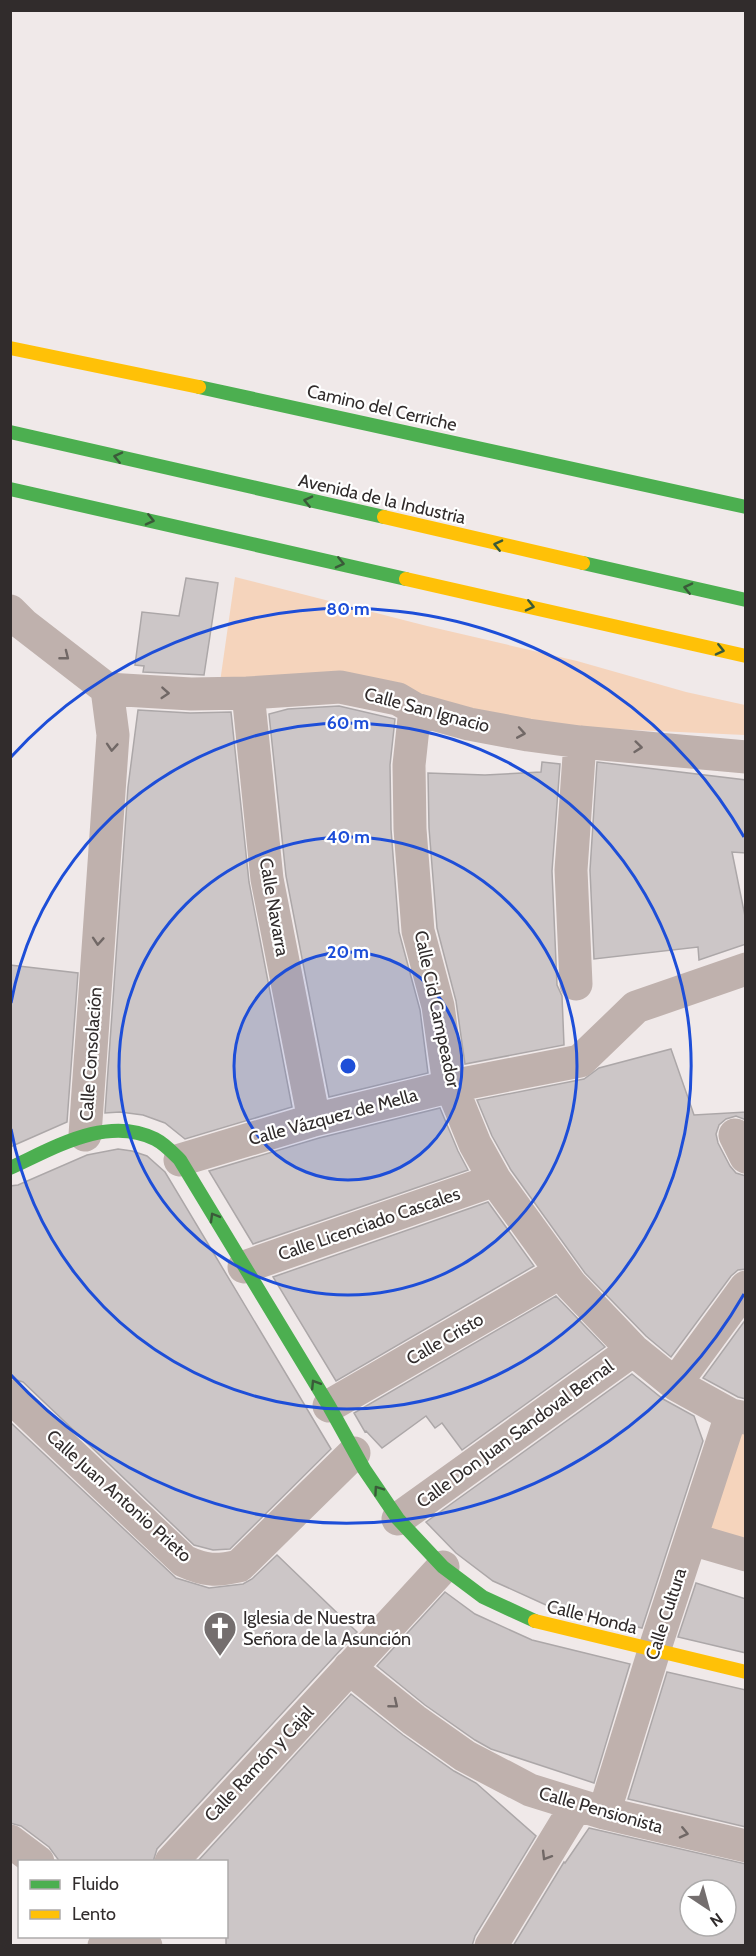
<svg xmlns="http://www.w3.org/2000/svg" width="756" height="1956" font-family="Cabin,sans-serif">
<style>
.green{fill:#f5d4bc}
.building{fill:#ccc6c7;stroke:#aca7a8;stroke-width:1.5;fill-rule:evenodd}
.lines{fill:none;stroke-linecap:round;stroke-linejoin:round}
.street{stroke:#bfb1ad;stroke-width:33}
.fast{stroke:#4caf50;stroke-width:14}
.slow{stroke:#ffc107;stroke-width:14}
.oneway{stroke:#3a5a39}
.oneway2{stroke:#716866}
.ring{fill:none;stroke:#1d4ed8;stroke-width:3}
.labels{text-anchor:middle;stroke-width:4.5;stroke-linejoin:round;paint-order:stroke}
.street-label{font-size:18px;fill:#312c2c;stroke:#fff}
.poi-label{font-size:18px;fill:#312c2c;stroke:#fff;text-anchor:start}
.centre{fill:#1d4ed8;stroke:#fff;stroke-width:3}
.ring-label{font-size:18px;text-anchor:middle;font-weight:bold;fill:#1d4ed8;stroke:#fff;stroke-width:4.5;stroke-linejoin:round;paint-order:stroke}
</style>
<rect width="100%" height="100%" fill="#f0e9e9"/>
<path class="green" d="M235 577 427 626 577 661 686 692 745 705V735L547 726 220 682Z
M745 1418V1555L691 1539Z"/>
<path class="building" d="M186 578 218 583 204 675 143 672 144 666 135 665 142 612 179 616Z
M339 706 395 719 390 765 391 829 399 932 420 1010 428 1073 329 1097 286 876 269 714 288 709Z
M138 710 190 713 231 712 249 882 292 1107 185 1139 165 1123 143 1115 120 1112 105 1113 128 787Z
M542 762 560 764 552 871 557 985 562 996 564 1045 465 1064 456 1001 437 928 429 828 428 773 485 775 541 772Z
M597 762 746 780V853L732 852 746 921V944L699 960 698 947 594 959 590 870Z
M10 965 78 973 67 1122 10 1147Z
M671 1049 694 1115 746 1112V1120L736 1116 726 1119 719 1125 716 1134 718 1143 730 1166 736 1173 746 1176V1269L738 1270 731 1276 671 1357 646 1336 585 1273 511 1170 492 1136 477 1100 584 1079 599 1068Z
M440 1108 458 1151 468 1170 253 1244 209 1171 319 1138Z
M118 1149 132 1151 147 1156 165 1172 331 1449 230 1549 213 1550 194 1545 23 1382 10 1378V1186L18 1185 87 1155Z
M488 1202 534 1266 336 1381 273 1277Z
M556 1296 605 1347 462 1450 442 1423 435 1428 426 1416 382 1448 366 1431 365 1432 354 1413Z
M746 1319V1399L738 1397 703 1378Z
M632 1374 663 1399 694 1416 703 1441 642 1628 546 1605 493 1581 456 1553 426 1522Z
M10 1422 176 1578 209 1588 243 1584 252 1579 277 1555 357 1632 157 1849 153 1862H60L49 1847 21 1826 10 1823Z
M696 1583 746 1599V1653L678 1637Z
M445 1592 475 1614 532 1640 630 1664 594 1783 491 1749 475 1740 425 1705 377 1666Z
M667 1672 746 1690V1827L628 1799Z
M351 1694 403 1735 454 1771 476 1783 536 1836 475 1936 472 1946H226V1862H197Z
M589 1828 746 1864V1946H513L564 1862 565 1863ZM690 1890H726V1926H690Z"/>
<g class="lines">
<path class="street" d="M10 611 23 624 107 689 113 735 85 1135
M107 689 191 694 248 693 340 687 398 699 415 709 469 724 528 735 580 742 746 757
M248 693 267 879 314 1120
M415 709 409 765 410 829 418 931 438 1006 448 1078 475 1144 495 1180 571 1285 633 1350 675 1384 731 1415 746 1418
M576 984 571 870 580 742
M735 1135 746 1157
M180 1160 314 1120 452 1086 580 1061 636 1007 746 969
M244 1267 495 1180
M675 1384 746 1287
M10 1396 184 1561C206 1571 216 1571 239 1566L354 1453
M329 1406 561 1272
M398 1519 633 1350
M691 1539 746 1555
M349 1668 414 1720 465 1756 530 1790 604 1813 746 1846
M604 1813 654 1651 731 1415
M10 1841 38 1862
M171 1862 443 1567
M135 1936 146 1946
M104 1946 109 1936
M491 1946 576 1806"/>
<path class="fast" d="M199 387 746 507
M10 432 384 517
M10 489 406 579
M583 563 746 600
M10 1168C54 1148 107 1115 155 1139 165 1144 173 1153 180 1160L329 1406 364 1469 398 1519 443 1567 483 1597 535 1621"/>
<path class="slow" d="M10 348 199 387
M384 517 583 563
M406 579 746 656
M535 1621 746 1672"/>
</g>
<defs><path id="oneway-chevron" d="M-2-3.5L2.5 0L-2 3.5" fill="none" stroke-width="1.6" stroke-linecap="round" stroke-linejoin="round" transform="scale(1.5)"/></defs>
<g class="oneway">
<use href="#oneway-chevron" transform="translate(118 457) rotate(-167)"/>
<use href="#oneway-chevron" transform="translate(308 501) rotate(-167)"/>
<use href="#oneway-chevron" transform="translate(150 520) rotate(13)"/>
<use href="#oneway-chevron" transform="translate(498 545) rotate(-167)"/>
<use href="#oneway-chevron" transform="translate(340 563) rotate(13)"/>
<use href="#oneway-chevron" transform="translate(688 588) rotate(-167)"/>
<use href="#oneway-chevron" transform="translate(530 606) rotate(13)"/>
<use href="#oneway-chevron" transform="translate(720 650) rotate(13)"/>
<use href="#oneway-chevron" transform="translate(214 1217) rotate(-120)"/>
<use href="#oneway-chevron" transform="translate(315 1384) rotate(-122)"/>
<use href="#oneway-chevron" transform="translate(378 1490) rotate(-125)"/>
</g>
<g class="oneway2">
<use href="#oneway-chevron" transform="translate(65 656) rotate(38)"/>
<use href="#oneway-chevron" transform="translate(165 693) rotate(4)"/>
<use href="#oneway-chevron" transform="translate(521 733) rotate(10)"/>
<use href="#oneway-chevron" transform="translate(112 747) rotate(94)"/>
<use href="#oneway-chevron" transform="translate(638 747) rotate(6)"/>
<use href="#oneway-chevron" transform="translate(98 941) rotate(94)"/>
<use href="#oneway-chevron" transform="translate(394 1704) rotate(39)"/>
<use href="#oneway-chevron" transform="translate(684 1833) rotate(13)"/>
<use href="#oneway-chevron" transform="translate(546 1856) rotate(121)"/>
</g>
<circle cx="348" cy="1066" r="114" fill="#1d4ed8" fill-opacity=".12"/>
<g class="ring">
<circle cx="348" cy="1066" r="114"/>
<circle cx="348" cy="1066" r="229"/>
<path d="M11 1003A343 343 0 1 1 11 1129"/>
<path d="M744 1294A457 457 0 0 1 11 1375M11 757A457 457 0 0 1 744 837"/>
</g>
<defs>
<symbol id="church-pin" viewBox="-11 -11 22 30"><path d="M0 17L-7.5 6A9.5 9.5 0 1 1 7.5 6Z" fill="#746e6e" stroke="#fff"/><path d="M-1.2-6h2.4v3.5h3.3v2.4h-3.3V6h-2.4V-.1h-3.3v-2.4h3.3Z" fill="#fff"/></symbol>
</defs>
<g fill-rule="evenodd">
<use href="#church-pin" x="201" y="1609" width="38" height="52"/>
</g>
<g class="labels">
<g class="street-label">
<text transform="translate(382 408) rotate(13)" y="6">Camino del Cerriche</text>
<text transform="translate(382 499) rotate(13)" y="6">Avenida de la Industria</text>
<text transform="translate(427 710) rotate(15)" y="6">Calle San Ignacio</text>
<text transform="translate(274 907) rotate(80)" y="6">Calle Navarra</text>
<text transform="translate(437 1009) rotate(78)" y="6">Calle Cid Campeador</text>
<text transform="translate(91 1054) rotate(-86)" y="6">Calle Consolación</text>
<text transform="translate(333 1117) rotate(-15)" y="6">Calle Vázquez de Mella</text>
<text transform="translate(369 1224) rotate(-19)" y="6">Calle Licenciado Cascales</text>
<text transform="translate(445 1339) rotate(-30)" y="6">Calle Cristo</text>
<text transform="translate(515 1434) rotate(-36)" y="6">Calle Don Juan Sandoval Bernal</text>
<text transform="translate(119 1496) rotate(42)" y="6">Calle Juan Antonio Prieto</text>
<text transform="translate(666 1614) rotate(-72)" y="6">Calle Cultura</text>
<text transform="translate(592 1617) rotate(14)" y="6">Calle Honda</text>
<text transform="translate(259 1764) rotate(-47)" y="6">Calle Ramón y Cajal</text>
<text transform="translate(601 1810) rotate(16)" y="6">Calle Pensionista</text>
</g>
<g class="poi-label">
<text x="243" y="1624">Iglesia de Nuestra<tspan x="243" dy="21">Señora de la Asunción</tspan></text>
</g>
</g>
<circle cx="348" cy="1066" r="9" class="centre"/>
<g class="ring-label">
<text x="348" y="615">80 m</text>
<text x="348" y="729">60 m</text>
<text x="348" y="843">40 m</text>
<text x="348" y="958">20 m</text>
</g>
<rect width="756" height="1956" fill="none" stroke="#312c2c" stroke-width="24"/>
<rect x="18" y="1860" width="210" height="78" fill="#ffffff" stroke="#adabab" stroke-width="1.5"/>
<rect x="30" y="1880" width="30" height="9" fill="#4caf50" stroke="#adabab" stroke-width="1.5"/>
<text x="72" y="1890" font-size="18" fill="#312c2c">Fluido</text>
<rect x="30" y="1910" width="30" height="9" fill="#ffc107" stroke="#adabab" stroke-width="1.5"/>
<text x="72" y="1920" font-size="18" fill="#312c2c">Lento</text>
<g transform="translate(708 1908) rotate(144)"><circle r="28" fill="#ffffff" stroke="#adabab" stroke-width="1.5"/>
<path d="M0-4.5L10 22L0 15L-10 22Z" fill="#746e6e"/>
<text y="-9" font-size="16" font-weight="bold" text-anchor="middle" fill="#312c2c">N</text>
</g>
</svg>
